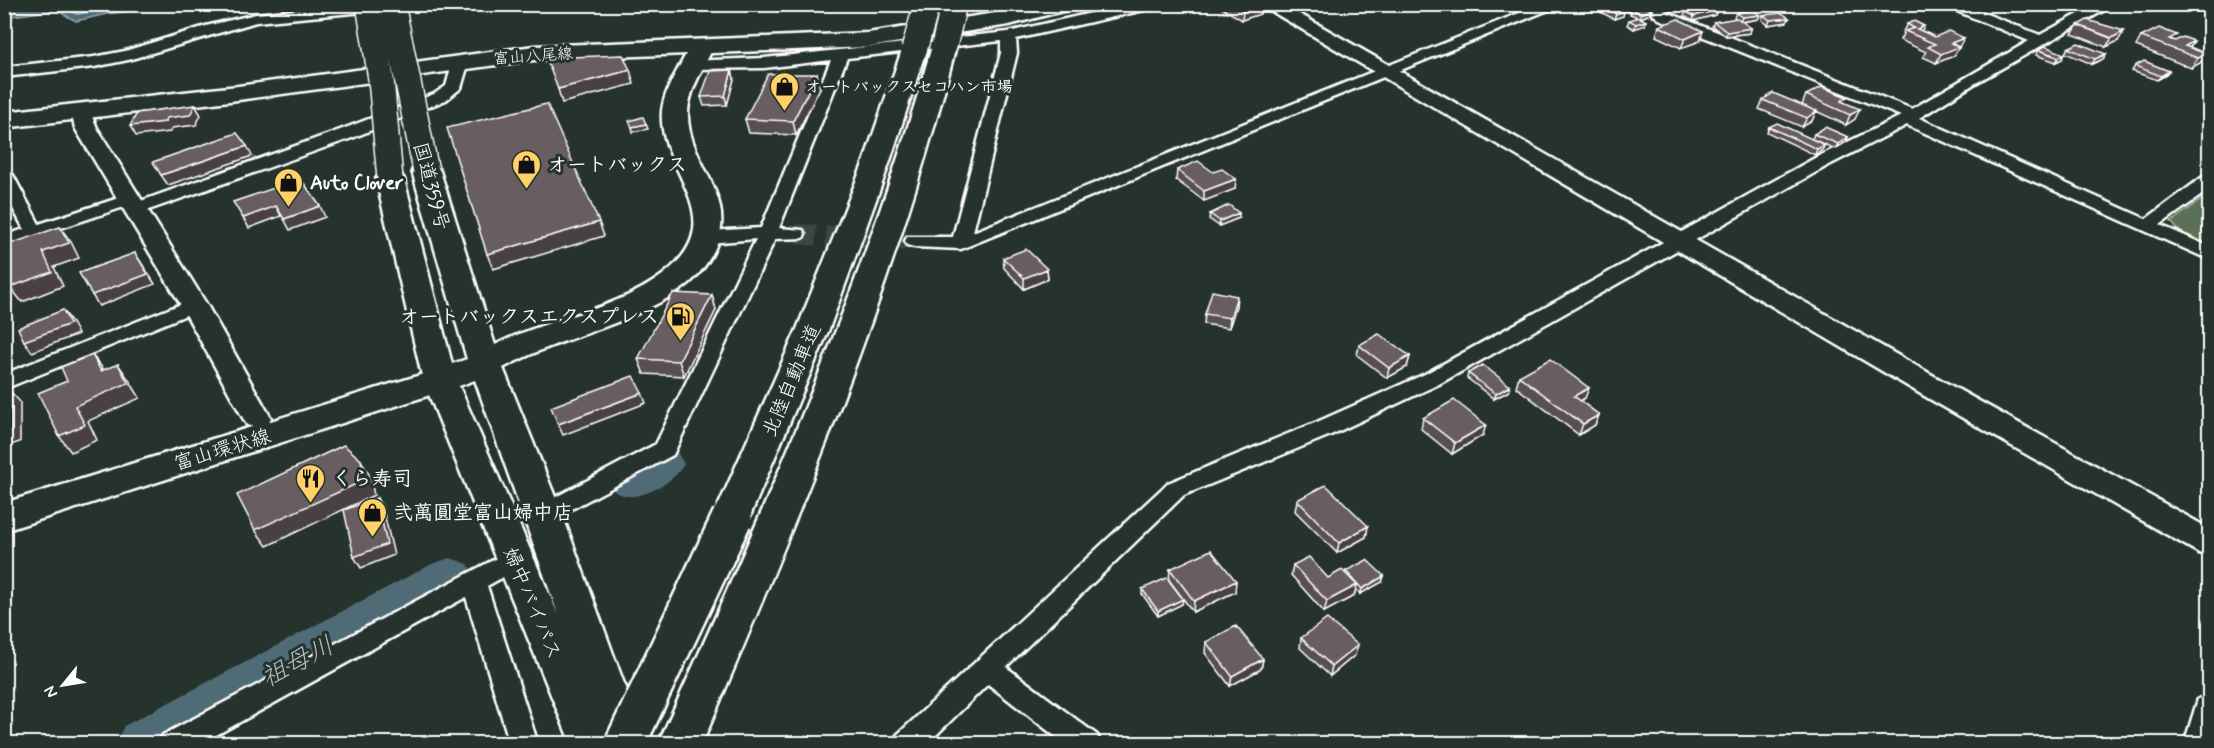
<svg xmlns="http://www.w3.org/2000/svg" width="2214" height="748" font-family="Mynerve,'Klee One',sans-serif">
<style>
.green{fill:#5a7156;stroke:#acb8aa;stroke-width:1.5}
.water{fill:#506c76;stroke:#96a7ad;stroke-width:1.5}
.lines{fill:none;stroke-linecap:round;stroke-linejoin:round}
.shore{stroke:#b9c4c8;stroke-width:1.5}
.river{fill:#506c76;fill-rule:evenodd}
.minor-tunnel{stroke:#3c4742;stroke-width:20;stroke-dasharray:20 10;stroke-linecap:butt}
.minor-casing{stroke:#fff;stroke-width:5}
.tertiary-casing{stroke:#fff;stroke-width:5}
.primary-casing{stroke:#fff;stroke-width:5}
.trunk-casing{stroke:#fff;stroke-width:5}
.motorway-casing{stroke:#fff;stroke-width:5}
.minor{fill:#26332d;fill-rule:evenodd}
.tertiary{fill:#26332d;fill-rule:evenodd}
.primary{fill:#26332d;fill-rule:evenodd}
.trunk{fill:#26332d;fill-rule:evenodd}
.motorway{fill:#26332d;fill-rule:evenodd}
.trunk-bridge-casing{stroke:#fff;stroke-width:28;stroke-linecap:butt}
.motorway-bridge-far1-casing{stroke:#fff;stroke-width:28;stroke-linecap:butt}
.motorway-bridge-casing{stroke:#fff;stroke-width:44;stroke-linecap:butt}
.trunk-bridge{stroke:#26332d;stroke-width:25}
.motorway-bridge-far1{stroke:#26332d;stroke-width:25}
.motorway-bridge{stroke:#26332d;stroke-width:39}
.wall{fill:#595053;stroke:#fff;stroke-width:1.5}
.shaded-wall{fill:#494144;stroke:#fff;stroke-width:1.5}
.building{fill:#685d61;stroke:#fff;stroke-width:1.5}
.labels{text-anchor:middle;stroke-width:6;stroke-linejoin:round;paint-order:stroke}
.far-street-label{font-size:16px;fill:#fff;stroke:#26332d}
.far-poi-label{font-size:16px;font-weight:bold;fill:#fff;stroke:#26332d;text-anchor:start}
.poi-label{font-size:20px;font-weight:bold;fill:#fff;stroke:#26332d;text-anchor:start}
.street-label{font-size:20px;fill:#fff;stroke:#26332d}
.near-water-label{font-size:26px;font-style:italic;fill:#b0bdc1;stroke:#26332d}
</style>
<rect width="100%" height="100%" fill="#26332d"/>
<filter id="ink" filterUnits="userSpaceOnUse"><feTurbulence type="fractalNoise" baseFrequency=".0167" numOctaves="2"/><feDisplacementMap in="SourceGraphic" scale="12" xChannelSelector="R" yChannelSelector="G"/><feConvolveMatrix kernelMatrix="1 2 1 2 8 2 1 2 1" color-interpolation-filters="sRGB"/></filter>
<g filter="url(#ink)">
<path class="green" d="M2209 194V248L2184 236 2171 222Z"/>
<path class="water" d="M5 4H178V5L107 14 76 21 56 10 5 17Z"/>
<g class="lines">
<path class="shore" d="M59 4 77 14 133 4"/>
<path class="river" d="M661 447 677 452 684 464C675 480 652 494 633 496 627 497 620 494 615 492L608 480C619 461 641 454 661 447Z
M450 558 468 564 475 578 468 592 197 744H116L124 726 432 564Z"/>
<path class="minor-tunnel" d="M796 234 914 241"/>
<defs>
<path id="minor" d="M355 4 392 6 385 10 256 22 128 60 94 67 4 77V67L94 57 125 51 206 26 256 14Z
M1131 4H1160L1153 8 1016 39 1017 53 973 232 1542 4H1563L961 249 914 247 907 245 905 241 907 237H953L1001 53V41L847 58 779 228 803 230 805 234 803 238 775 239 673 455 551 520 543 523 535 520 531 514 535 508 656 444 756 239 709 243 702 241 700 237 702 233 709 231 761 228 831 60 764 68 694 69 686 64 689 61 764 58 1008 32Z
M1640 4H1657L1669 13 1912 109 2029 41 1940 4H1961L2040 35 2097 4H2115L1974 84 1919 118 2146 219 2204 176 2210 175V189L2160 225 2210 247V260L1907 125 1827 166 1439 384 1333 434 1184 495 1006 667 1097 735 1101 744H1065L988 684 927 744H893L897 735 1168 483 1317 422 1425 374 1815 158 1901 116 1659 19Z
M461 56 469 61 461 88 446 100 352 138 143 212H131L128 208 130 205 4 247V236L24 229 4 192V170L13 175 39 224 131 194 137 195 140 199 138 202 340 130 434 94 446 86 453 61Z
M194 299 201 301 204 305 201 309 4 389V374Z
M514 549 523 552 526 559 523 566 487 586 538 744H510L466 597 200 744H159L163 735Z"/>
<path id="tertiary" d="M1259 4H1282L1941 380 2210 529V556L2199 553 1921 394Z
M81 105 88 107 97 128 207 305 271 418 267 425 257 428 247 425 243 418 181 305 75 128 71 111 74 107Z
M2210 695V744H2184L2198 699Z"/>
<path id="primary" d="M1034 4H1073L1070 9 1009 25 868 47 534 60 238 100 4 128V112L238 86 534 46 868 33 1008 11Z
M440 369 452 372 457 380 452 388 4 531V503Z"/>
<path id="trunk" d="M701 41 709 43 713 48C704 67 689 90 688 112 686 161 738 195 716 246 709 262 697 278 683 288 628 327 561 336 503 368L562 514 623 681 652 744H571L423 380 376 179 380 173 390 171 400 173 404 179 452 364 467 359 412 171 416 165 426 163 436 165 440 171 495 345C549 317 614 312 664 274 736 217 657 171 662 111 664 90 680 67 689 48L693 43ZM475 380 558 614 459 386Z"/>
<path id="motorway" d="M944 39 952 41 956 46C895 287 799 516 702 744H658C762 516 864 287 932 46L936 41Z
M914 43 922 45 926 50 889 164 829 329 745 528 732 532 719 528 713 518 797 329 863 164 902 50 906 45Z"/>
</defs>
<use href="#minor" class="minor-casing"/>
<use href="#tertiary" class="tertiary-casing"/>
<use href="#primary" class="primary-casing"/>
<use href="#trunk" class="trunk-casing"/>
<use href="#motorway" class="motorway-casing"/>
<use href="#minor" class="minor"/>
<use href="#tertiary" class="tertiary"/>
<use href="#primary" class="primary"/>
<use href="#trunk" class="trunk"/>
<use href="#motorway" class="motorway"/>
<defs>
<path id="trunk-bridge" d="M369 4 381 79 390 179
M392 4 426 171"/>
<path id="motorway-bridge-far1" d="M944 46 954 4
M914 50 927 4"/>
<path id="motorway-bridge" d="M625 744 732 518"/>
</defs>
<use href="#trunk-bridge" class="trunk-bridge-casing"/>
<use href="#motorway-bridge-far1" class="motorway-bridge-far1-casing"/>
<use href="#motorway-bridge" class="motorway-bridge-casing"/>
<use href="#trunk-bridge" class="trunk-bridge"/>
<use href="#motorway-bridge-far1" class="motorway-bridge-far1"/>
<use href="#motorway-bridge" class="motorway-bridge"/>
</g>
<path class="wall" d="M1220 4H1261L1260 14 1242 20 1220 7Z
M1290 4H1330L1297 11Z
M1585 4H1610L1624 11 1623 16 1614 19Z
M1617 4H1641V5L1652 10 1650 14 1641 18 1645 25 1634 29 1627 25 1629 20 1638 17 1630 14 1631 11 1629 12 1616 6Z
M1671 4H1709L1681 10Z
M1756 4H1775L1774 6 1762 8Z
M1717 10 1715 15 1693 21 1684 16 1686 12Z
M1736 13 1760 15 1758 19 1742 22 1751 28 1750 33 1726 36 1712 26 1714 22 1735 19 1734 17Z
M1763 15 1787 22 1768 25 1762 20Z
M1907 24 1924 26 1922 31 1960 48H1958L1954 56 1936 63 1923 57 1926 52 1900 40 1903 34 1902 33Z
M2078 25 2118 41 2106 47 2072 34Z
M1659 26 1700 41 1681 48 1656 36Z
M2141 37 2173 40 2207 54 2200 63 2191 68 2136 46Z
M2068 48 2106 54 2103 59 2092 64 2065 53Z
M2039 50 2062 59 2056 62 2036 55Z
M2135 66 2169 71 2166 75 2157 80 2132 71Z
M732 70 734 79 727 105 704 106 701 97Z
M820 88 796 135 749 133 745 119Z
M1806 95 1844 102 1855 119 1846 125 1816 111 1812 121 1802 127 1759 109 1763 100 1802 105Z
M1769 127 1822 150 1815 155 1767 132Z
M1814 134 1848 137 1846 142 1835 149 1812 139Z
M1177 170 1213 172 1236 179 1235 189 1204 201 1176 180Z
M1210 214 1239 218 1219 226 1209 219Z
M1003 258 1047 269 1048 279 1024 289 1004 268Z
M712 295 716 310 684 376 644 374 638 359Z
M1236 306 1229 328 1204 324 1205 314Z
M1359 345 1410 356 1407 367 1387 378 1357 355Z
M1468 373 1510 386 1509 391 1494 399 1467 378Z
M1519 376 1585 398 1580 401 1599 415 1595 425 1579 435 1516 387Z
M1423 418 1483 435 1452 454 1421 429Z
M1297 500 1368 526 1366 537 1337 553 1295 511Z
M1293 565 1328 578 1345 573 1346 571 1384 576 1382 582 1360 594 1356 589 1354 596 1324 612 1291 575Z
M1170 569 1235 592 1193 612 1169 580Z
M1142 589 1182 604 1158 616 1142 594Z
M1301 638 1355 655 1330 676 1300 648Z
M1206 642 1263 659 1261 669 1230 686 1205 653Z"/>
<path class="shaded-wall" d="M1261 4 1260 14 1242 20 1243 11Z
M1297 4H1330L1297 11Z
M1637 4H1641V7L1632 9 1631 11 1629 12 1630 8Z
M1683 4H1709L1681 10Z
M1763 4H1775L1774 6 1762 8Z
M1652 10 1650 14 1640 18 1641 14Z
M1717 10 1715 15 1693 21 1694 16Z
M1624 11 1623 16 1614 19 1616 14Z
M1760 15 1758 19 1740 22 1742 17Z
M1789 18 1787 22 1768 25 1770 20Z
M1646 21 1645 25 1634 29 1636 24Z
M1751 28 1750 33 1726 36 1727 32Z
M1703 31 1700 41 1681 48 1685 39Z
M2124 31 2118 41 2106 47 2112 38Z
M1964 38 1954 56 1936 63 1941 54 1951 43Z
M2194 41 2188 50 2185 46Z
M2064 54 2062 59 2056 62 2059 57Z
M2106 54 2103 59 2092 64 2095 59Z
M2207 54 2200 63 2191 68 2198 58Z
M630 70 634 84 562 103 558 89Z
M732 70 734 79 727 105 725 96Z
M2169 71 2166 75 2157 80 2161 76Z
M817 74 820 88 796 135 793 121Z
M195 105 201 115 196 125 172 128 170 132 136 136 130 126 166 118Z
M1860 109 1855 119 1846 125 1850 115Z
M1816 111 1812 121 1802 127 1807 118Z
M646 124 648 129 633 132 632 127Z
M1848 137 1846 142 1835 149 1838 144Z
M1825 145 1822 150 1815 155 1817 149Z
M247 146 252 156 168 185 161 175Z
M1236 179 1235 189 1204 201V191Z
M276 206 281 216 249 228 243 218Z
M320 206 325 217 290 230 284 219Z
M1239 213V218L1219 226 1220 221Z
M599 222 604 236 493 269 487 254Z
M60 227 71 242 79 258 54 267 63 286 22 302 10 287 43 252Z
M135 253 155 284 99 306 92 295Z
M1047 269 1048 279 1024 289V278Z
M712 295 716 310 684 376 679 361Z
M1237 296 1236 306 1229 328 1230 318Z
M63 310 71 321 78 334 32 352 24 341Z
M92 355 104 370 101 371Z
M1410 356 1407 367 1387 378 1389 368Z
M118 364 129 380 140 398 88 421 97 440 71 452 59 436 75 406Z
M1510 386 1509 391 1494 399 1496 394Z
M1589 388 1585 398 1570 407 1574 396Z
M11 392 20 402V442L4 447V434Z
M642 393 646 403 563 435 558 424Z
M1599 415 1595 425 1579 435 1583 424Z
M1486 425 1483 435 1452 454 1455 443Z
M361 460 370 476 374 495 267 546 255 530Z
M377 498 383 509 394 555 361 568 354 557Z
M1368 526 1366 537 1337 553 1339 543Z
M1384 576 1382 582 1360 594 1362 589Z
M1236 581 1235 592 1193 612 1194 601Z
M1357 585 1354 596 1324 612 1327 601Z
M1183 599 1182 604 1158 616V611Z
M1358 645 1355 655 1330 676 1332 666Z
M1263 659 1261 669 1230 686 1232 676Z"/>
<path class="building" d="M1232 4H1261L1243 11Z
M1596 4H1610L1624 11 1616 14Z
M1623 4H1637L1630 8Z
M1642 5 1652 10 1641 14 1632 9Z
M1708 6 1717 10 1694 16 1686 12Z
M1753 10 1760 15 1742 17 1736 13Z
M1782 13 1789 18 1770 20 1763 15Z
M1639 17 1646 21 1636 24 1629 20Z
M1737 18 1751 28 1727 32 1714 22Z
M1678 19 1703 31 1685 39 1659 26Z
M2087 20 2124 31 2112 38 2078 25Z
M1914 21 1924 26 1917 29 1935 37 1949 31 1964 38 1951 43 1959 47 1941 54 1928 47 1935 44 1905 31 1914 28 1907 24Z
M2159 28 2177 35 2169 39 2175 41 2183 37 2194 41 2185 46 2207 54 2198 58 2141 37Z
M2078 43 2106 54 2095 59 2068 48Z
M2045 46 2064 54 2059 57 2039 50Z
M623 55 630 70 558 89 546 58Z
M2144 61 2169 71 2161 76 2135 66Z
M732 70 725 96 701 97 710 71Z
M768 74H817L793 121 745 119Z
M1822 87 1847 97 1841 101 1860 109 1850 115 1806 95Z
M1773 93 1816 111 1807 118 1763 100Z
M547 104 599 222 487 254 447 128Z
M195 105 190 115 166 118 165 122 130 126 137 113Z
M643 117 646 124 632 127 629 121Z
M1777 123 1825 145 1817 149 1769 127Z
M1825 127 1848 137 1838 144 1814 134Z
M237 133 247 146 161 175 153 162Z
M1198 161 1213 172 1222 169 1236 179 1204 191 1177 170Z
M301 179 320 206 284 219 276 206 243 218 233 202Z
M1229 205 1239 213 1220 221 1210 214Z
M60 227 69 243 43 252 52 272 10 287 4 274V246Z
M1026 249 1047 269 1024 278 1003 258Z
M135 253 148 274 92 295 79 273Z
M1212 291 1237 296 1230 318 1205 314Z
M673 293 712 295 679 361 638 359Z
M63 310 70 324 24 341 18 328Z
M1379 334 1410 356 1389 368 1359 345Z
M92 355 101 371 118 364 128 383 75 406 85 425 59 436 38 393 67 381 61 367Z
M1550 359 1589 388 1574 396 1599 415 1583 424 1519 376Z
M1483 365 1510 386 1496 394 1468 373Z
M633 376 642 393 558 424 551 407Z
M11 392V432L4 434V394Z
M1454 400 1486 425 1455 443 1423 418Z
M344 445 361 460 365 480 255 530 237 495Z
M1326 485 1368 526 1339 543 1297 500Z
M377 498 387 544 354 557 344 510Z
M1211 550 1236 581 1194 601 1170 569Z
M1309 557 1328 578 1342 570 1357 585 1327 601 1293 565Z
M1367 560 1384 576 1362 589 1346 571Z
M1167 578 1183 599 1158 611 1142 589Z
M1327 619 1358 645 1332 666 1301 638Z
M1236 626 1263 659 1232 676 1206 642Z"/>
</g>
<defs>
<symbol id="shop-pin" viewBox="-11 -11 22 30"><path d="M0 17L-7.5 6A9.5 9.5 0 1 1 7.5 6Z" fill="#ffd166" stroke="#26332d"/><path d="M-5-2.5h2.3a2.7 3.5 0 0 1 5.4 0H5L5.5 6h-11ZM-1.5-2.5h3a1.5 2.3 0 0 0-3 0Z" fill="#111"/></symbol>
<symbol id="fuel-pin" viewBox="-11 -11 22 30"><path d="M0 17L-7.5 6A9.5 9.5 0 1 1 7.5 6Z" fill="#ffd166" stroke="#26332d"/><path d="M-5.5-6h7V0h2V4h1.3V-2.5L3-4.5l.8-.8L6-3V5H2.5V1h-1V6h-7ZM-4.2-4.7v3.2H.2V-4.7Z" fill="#111"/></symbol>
<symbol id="restaurant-pin" viewBox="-11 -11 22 30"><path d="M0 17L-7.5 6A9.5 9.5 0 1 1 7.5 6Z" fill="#ffd166" stroke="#26332d"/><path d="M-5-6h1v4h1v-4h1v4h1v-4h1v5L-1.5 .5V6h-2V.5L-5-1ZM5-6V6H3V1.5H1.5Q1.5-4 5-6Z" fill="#111"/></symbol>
</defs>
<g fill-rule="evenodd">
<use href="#shop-pin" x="768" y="70" width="33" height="45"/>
<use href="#shop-pin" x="510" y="148" width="33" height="45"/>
<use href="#shop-pin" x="272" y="166" width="33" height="45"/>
<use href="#fuel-pin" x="664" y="300" width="33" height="45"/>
<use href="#restaurant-pin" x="294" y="462" width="33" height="45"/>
<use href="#shop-pin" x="356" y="496" width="33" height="45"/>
</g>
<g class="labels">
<g class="far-street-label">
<text transform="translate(533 55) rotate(-4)" y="6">富山八尾線</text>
</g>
<g class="far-poi-label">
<text x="805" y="92">オートバックスセコハン市場</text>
</g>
<g class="poi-label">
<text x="547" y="171">オートバックス</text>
<text x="310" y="189">Auto Clover</text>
<text x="659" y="323" text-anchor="end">オートバックスエクスプレス</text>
<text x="332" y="485">くら寿司</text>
<text x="393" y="519">弐萬圓堂富山婦中店</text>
</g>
<g class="street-label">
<text transform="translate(432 186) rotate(75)" y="7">国道359号</text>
<text transform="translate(791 380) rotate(-67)" y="7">北陸自動車道</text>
<text transform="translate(222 449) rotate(-17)" y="7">富山環状線</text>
<text transform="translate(533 603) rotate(67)" y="7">婦中バイパス</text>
</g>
<g class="near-water-label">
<text transform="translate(297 661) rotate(-28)" y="9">祖母川</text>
</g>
</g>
<rect width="2214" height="748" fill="none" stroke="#26332d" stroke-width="24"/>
<rect x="12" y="12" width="2190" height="724" fill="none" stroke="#fff" stroke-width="2" filter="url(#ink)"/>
<g transform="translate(63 685) rotate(240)" stroke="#26332d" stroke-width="4.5" paint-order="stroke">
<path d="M0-4.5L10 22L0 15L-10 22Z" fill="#ffffff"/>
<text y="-9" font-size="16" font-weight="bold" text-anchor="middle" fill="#ffffff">N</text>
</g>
</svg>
